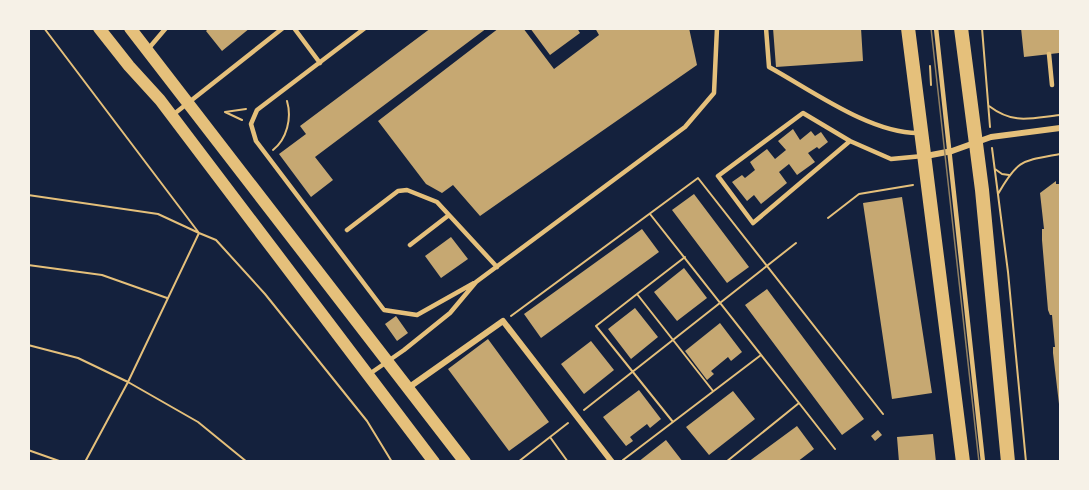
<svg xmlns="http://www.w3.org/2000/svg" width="1089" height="490" font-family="Spectral,serif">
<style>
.building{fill:#c6a872}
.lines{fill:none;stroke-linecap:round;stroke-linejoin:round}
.path{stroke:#e5c07b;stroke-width:2}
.service{stroke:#e5c07b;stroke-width:4.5}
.minor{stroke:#e5c07b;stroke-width:6}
.secondary{stroke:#e5c07b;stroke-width:12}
.primary{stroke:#e5c07b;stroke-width:14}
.tram{stroke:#918062;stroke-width:1.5}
</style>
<rect width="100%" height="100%" fill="#14213d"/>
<path class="building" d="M209 28H250L222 51 206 31Z
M431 28H487L315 157 333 180 311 197 279 154 306 134 300 126Z
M499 28H523L554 69 599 35 595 28H689L697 65 480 216 453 185 442 193 426 184 378 121Z
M530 28H577L580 33 550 55Z
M773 28H861L863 61 776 67Z
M1021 28H1060L1059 53 1024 57Z
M793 129 800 140 811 131 815 136 821 132 828 142 819 149 817 147 808 153 815 162 797 175 789 164 779 172 787 183 761 204 754 195 747 201 732 182 742 175 745 178 755 170 750 162 767 149 775 159 786 150 778 141Z
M1056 181V184H1060V404H1059L1053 353V347H1055L1053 326 1052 315H1050L1048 310 1042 240V229H1044L1040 193Z
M694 194 749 267 727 283 672 210Z
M902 197 932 393 892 399 863 203Z
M642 229 659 252 541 338 524 314Z
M451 237 468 259 441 278 425 256Z
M684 268 707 298 677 321 654 292Z
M767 289 864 419 842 435 745 305Z
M635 308 658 337 631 359 608 329Z
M396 316 408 333 397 341 385 324Z
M720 323 742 352 731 361 728 357 711 371 714 374 707 380 685 351Z
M488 339 549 422 509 451 448 369Z
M591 341 614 370 584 394 561 364Z
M639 390 661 419 650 428 647 424 630 437 633 441 626 446 603 417Z
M733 391 755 419 709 455 686 427Z
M797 426 814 449 797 462H748Z
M878 430 882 435 875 441 871 436Z
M933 434 936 462H899L897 437Z
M666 440 683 462H638Z"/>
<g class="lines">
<path class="path" d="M44 28 199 233 216 240 265 294 367 421 392 462
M982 28 990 127
M930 66 931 85
M989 106C1014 125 1031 118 1060 115
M225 112 246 109
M225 112 242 120
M992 148 1008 272 1026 462
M273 150C287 139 292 118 287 101
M995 169 1002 174 1009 175
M998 194C1018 159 1022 161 1060 154
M28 195 158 214 199 233 128 382 85 462
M650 214 799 403
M828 218 859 194 913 185
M685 257 637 294 713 391
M28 265 102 275 167 298
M637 294 596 326 673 422
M511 316 698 178 883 414
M28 345 78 358 128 382 198 422 247 462
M584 410 796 243
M550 437 568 462
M28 450 62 462
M623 460 761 355
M518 462 568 423
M726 462 799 403 835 449"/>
<path class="service" d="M294 28 320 63
M365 28 257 110 251 124 256 141 384 310 417 315 474 283
M766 28 769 67C811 90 871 134 919 133
M936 28 983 462
M149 48 166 28
M1049 54 1052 85
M174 114 283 28
M850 141 753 223 718 176 803 113 850 141 891 159 923 156
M347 230 398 191 407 190 437 202 497 267
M410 245 449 215
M368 375 404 350 450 313 476 282 685 127 714 93 717 28"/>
<path class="minor" d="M926 156 952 151 991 137 1060 128
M408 388 503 321 612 462"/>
<path class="secondary" d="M99 28 129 66 160 100 434 462
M130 28 465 462"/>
<path class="primary" d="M908 28 963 462
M961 28 982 190 1008 462"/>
<path class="tram" d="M931 28 979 462"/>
</g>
<rect width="1089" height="490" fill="none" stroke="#f6f1e7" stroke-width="60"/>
</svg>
